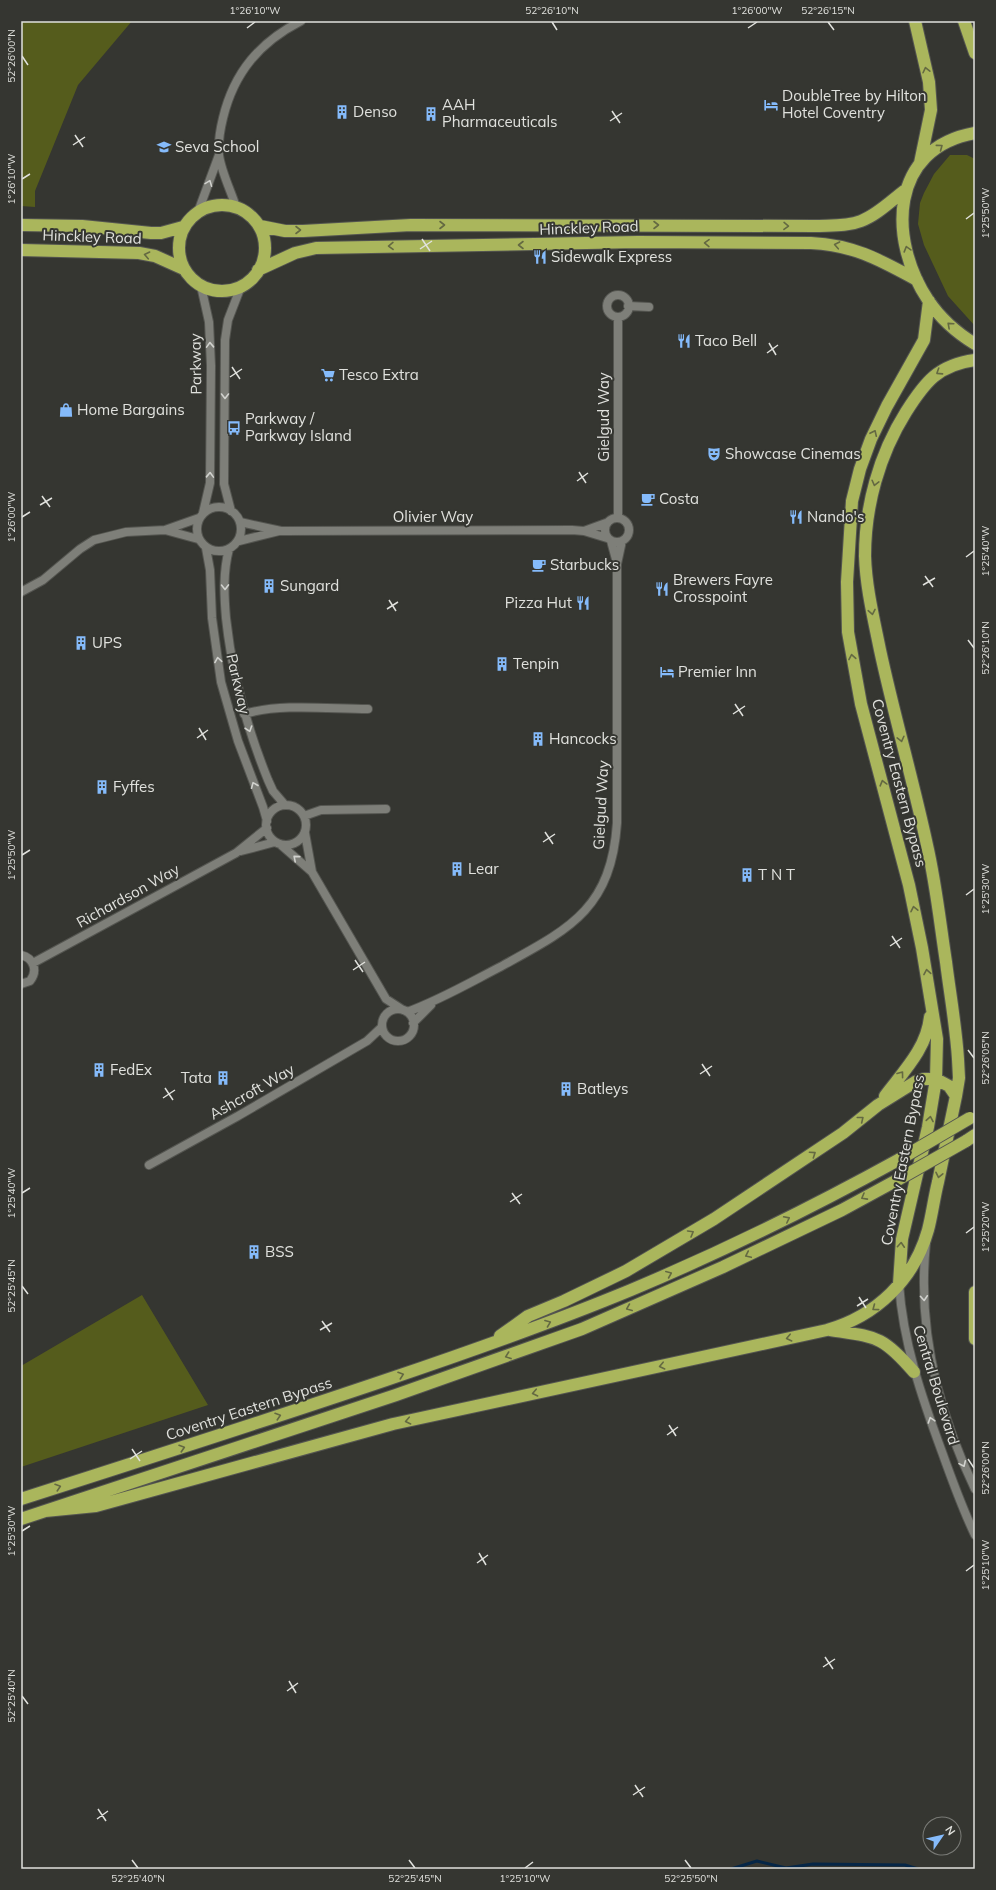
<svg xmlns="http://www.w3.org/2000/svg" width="996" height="1890" font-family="Mulish,sans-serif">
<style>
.green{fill:#555c1c}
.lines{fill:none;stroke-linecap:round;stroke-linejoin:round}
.stream{stroke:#052647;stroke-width:3}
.street-casing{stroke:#545550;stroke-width:10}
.highway-casing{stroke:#545550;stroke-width:14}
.street{stroke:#7e7f79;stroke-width:8}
.highway{stroke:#aab65c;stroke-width:12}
.highway-bridge-casing{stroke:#545550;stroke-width:14;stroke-linecap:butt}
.highway-bridge{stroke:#aab65c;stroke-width:12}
.oneway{stroke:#646942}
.oneway2{stroke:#d1d2ce}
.ticks{fill:none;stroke:#e0e1dd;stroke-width:1.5}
.labels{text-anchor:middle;stroke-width:4;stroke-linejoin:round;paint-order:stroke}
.poi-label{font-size:15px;fill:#e0e1dd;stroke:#353631;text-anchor:start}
.street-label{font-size:15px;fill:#e0e1dd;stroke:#353631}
.neatline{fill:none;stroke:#e0e1dd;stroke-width:1.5}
.ticks-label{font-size:10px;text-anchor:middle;fill:#e0e1dd}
</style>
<rect width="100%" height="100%" fill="#353631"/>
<path class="green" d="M21 21H132L78 85 35 191V207L21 206Z
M950 155H967L975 159V326L948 296 924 245 918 224 920 203 924 193 934 174Z
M142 1295 208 1405 21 1467V1366Z"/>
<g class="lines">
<path class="stream" d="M731 1869 757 1861 786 1868 813 1864 905 1865 918 1869"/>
<defs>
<path id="street" d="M236 207C231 191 221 171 219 155 218 142 220 130 223 118 234 72 260 42 301 21
M198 212 219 155
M201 286 209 322 211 366 210 483 203 513
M607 306a11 11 0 1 1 22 0a11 11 0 1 1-22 0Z
M628 306 649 307
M197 529a22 22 0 1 1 44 0a22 22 0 1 1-44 0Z
M231 511 224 484 225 340 228 320 240 289
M605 530a12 12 0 1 1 24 0a12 12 0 1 1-24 0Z
M618 518V317
M240 522 281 531 572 530 584 531 607 538
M165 530 198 539
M584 531 606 523
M239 541 279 531
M611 541 617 563
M206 548 210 570 212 618 221 682 238 741 263 807 267 821
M229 549C223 572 224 595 226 618 232 675 247 728 268 780L273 791 285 805
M21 592 43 580 80 549 94 540 126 532 165 530 199 518
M244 714C282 703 329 709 368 709
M266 825a20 20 0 1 1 40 0a20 20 0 1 1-40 0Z
M304 816 321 810 386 809
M305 833 312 872 386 999 403 1010
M281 845 312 872
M241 851 275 842
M21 955C34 958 38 971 30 981L21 984
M33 963 236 853 267 828
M382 1025a16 16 0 1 1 32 0a16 16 0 1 1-32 0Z
M407 1012C440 1000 469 983 500 967 569 929 611 910 617 823V564L622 541
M413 1023 431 1005
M149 1165 238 1116 367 1041 382 1027
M926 1243C917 1329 938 1412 975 1489
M899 1284C903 1343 922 1398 942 1452 952 1480 962 1508 975 1535"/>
<path id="highway" d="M915 21 929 82 931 110 920 163
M964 21 975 53
M975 133C889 148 888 240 928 300 940 318 957 333 975 344
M179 248a43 43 0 1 1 86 0a43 43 0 1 1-86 0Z
M21 225 82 226 151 233H161L183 227
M260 226 285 231H303L411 225 814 226C829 225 846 227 861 221 877 215 891 201 904 191
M21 250 139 253 155 256 184 269
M258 270 295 253 316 248 638 242 811 243C854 245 880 260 917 280
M885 1096C903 1072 927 1048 930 1017
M966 1141 975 1135
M899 1284 902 1239 928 1127 936 1079 937 1039 922 948 909 885 861 704 848 632 847 582 852 501 860 469 871 439 887 406 924 340 929 301
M975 1292V1339
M830 1330C876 1337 882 1335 914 1372
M500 1336 528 1316 564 1301 626 1271 714 1219 843 1133 878 1105 915 1082 924 1079H936L949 1086 956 1096
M21 1499C143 1460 265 1421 386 1380 469 1352 551 1323 631 1290 724 1251 813 1207 900 1159
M45 1511 96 1506 393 1424 827 1330C876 1316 914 1280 928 1230 932 1215 934 1198 938 1182 944 1154 950 1125 956 1096L959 1078 958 1059C956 1027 950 994 946 962 940 923 936 884 927 845 913 780 894 715 880 650 874 620 866 588 865 556 865 506 879 455 906 412 925 382 938 365 975 360
M21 1519 396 1395 582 1329 723 1267 842 1210 899 1179"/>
</defs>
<use href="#street" class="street-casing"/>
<use href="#highway" class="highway-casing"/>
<use href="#street" class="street"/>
<use href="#highway" class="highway"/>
<defs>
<path id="highway-bridge" d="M900 1159 970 1118
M899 1179 966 1141"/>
</defs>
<use href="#highway-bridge" class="highway-bridge-casing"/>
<use href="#highway-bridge" class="highway-bridge"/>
</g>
<defs><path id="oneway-chevron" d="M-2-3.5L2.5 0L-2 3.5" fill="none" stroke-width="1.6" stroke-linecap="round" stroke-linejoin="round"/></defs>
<g class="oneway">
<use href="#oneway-chevron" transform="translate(926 70) rotate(-103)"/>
<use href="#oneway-chevron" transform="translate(940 147) rotate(-37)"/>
<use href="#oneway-chevron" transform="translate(442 225)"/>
<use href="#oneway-chevron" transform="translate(656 225)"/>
<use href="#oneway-chevron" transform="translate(786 226) rotate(1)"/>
<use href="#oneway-chevron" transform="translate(298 230)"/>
<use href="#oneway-chevron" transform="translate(707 243) rotate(-179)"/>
<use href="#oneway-chevron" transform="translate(521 245) rotate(180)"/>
<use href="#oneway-chevron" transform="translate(837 245) rotate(-169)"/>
<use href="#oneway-chevron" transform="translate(391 246) rotate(179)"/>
<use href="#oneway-chevron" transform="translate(907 249) rotate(-106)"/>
<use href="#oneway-chevron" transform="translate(147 255) rotate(-168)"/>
<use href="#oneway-chevron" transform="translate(950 325) rotate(-138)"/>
<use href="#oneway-chevron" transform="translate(939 372) rotate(147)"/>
<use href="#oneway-chevron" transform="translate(874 433) rotate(-65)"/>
<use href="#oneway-chevron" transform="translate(875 483) rotate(104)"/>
<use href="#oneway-chevron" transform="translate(872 612) rotate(79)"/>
<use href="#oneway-chevron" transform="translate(852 657) rotate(-100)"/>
<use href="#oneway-chevron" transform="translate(901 739) rotate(76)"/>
<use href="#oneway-chevron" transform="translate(883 783) rotate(-105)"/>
<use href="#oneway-chevron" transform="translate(914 909) rotate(-102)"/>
<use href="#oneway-chevron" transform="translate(927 972) rotate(-100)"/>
<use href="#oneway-chevron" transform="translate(901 1074) rotate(-53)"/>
<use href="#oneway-chevron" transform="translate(861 1119) rotate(-39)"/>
<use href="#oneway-chevron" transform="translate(930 1119) rotate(-80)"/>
<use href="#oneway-chevron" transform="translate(813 1154) rotate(-34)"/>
<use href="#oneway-chevron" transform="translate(939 1175) rotate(102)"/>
<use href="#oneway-chevron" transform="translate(864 1197) rotate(151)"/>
<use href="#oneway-chevron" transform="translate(787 1219) rotate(-27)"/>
<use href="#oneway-chevron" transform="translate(691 1233) rotate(-30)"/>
<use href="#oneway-chevron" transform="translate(901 1245) rotate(-86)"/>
<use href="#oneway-chevron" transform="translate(748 1255) rotate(155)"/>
<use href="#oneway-chevron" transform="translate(669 1274) rotate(-23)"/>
<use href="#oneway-chevron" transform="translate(629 1308) rotate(157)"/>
<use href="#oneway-chevron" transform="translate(875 1308) rotate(143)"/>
<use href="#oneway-chevron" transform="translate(548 1323) rotate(-21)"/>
<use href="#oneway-chevron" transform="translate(789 1338) rotate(167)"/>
<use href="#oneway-chevron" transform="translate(508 1356) rotate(160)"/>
<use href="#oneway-chevron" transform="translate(662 1366) rotate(167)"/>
<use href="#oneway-chevron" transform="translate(401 1375) rotate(-19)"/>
<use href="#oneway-chevron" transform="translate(535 1393) rotate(168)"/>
<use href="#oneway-chevron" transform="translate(278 1416) rotate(-18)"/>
<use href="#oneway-chevron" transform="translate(408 1421) rotate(168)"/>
<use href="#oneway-chevron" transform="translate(182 1448) rotate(-18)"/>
<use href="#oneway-chevron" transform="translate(58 1487) rotate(-18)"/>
</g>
<g class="oneway2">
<use href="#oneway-chevron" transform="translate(209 183) rotate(-69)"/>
<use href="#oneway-chevron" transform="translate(210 345) rotate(-92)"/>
<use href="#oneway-chevron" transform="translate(225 396) rotate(90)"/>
<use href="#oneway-chevron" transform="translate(210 475) rotate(-88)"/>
<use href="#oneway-chevron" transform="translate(225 587) rotate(89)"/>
<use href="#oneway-chevron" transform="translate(218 660) rotate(-99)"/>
<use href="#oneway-chevron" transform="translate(249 729) rotate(71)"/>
<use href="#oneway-chevron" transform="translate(254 785) rotate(-112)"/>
<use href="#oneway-chevron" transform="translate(296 858) rotate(-139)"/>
<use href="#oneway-chevron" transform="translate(924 1298) rotate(86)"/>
<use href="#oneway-chevron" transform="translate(931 1420) rotate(-108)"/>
<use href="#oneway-chevron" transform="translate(963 1464) rotate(66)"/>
</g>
<path class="ticks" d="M552 22 557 30M828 22 834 30M247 28 255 22M748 28 757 22M22 56 28 65M612 111 620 123M610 121 622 113M75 135 83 147M73 145 85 137M22 179 30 174M966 219 974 213M422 239 430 251M420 249 432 241M769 343 776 355M767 353 778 345M232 367 240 379M230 377 242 369M579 472 586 483M577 481 588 473M42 496 50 507M40 505 52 498M22 517 30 512M966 557 974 551M925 576 933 587M923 585 935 578M389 600 396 611M387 609 398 602M968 640 974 648M735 704 743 716M733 714 745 706M199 728 206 740M197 738 208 730M545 832 553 844M543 842 555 834M22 855 30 850M966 895 974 889M892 936 900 948M890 946 902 938M355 960 363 972M353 970 365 962M968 1050 974 1058M702 1064 710 1076M700 1074 712 1066M165 1088 173 1100M163 1098 175 1090M22 1193 30 1188M512 1193 520 1204M510 1202 522 1194M966 1233 974 1227M22 1286 28 1294M859 1297 866 1308M857 1306 868 1299M322 1321 330 1332M320 1330 332 1323M669 1425 676 1436M667 1435 678 1427M132 1449 140 1461M130 1459 142 1451M968 1459 974 1468M22 1531 30 1526M479 1553 486 1565M477 1563 488 1555M966 1571 974 1565M825 1657 833 1669M823 1667 835 1659M289 1681 296 1693M287 1691 298 1683M22 1696 28 1704M635 1785 643 1797M633 1795 645 1787M98 1809 106 1821M97 1819 108 1811M132 1860 138 1868M409 1860 415 1868M685 1860 691 1868M525 1868 533 1862"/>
<defs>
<symbol id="hotel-bare" viewBox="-9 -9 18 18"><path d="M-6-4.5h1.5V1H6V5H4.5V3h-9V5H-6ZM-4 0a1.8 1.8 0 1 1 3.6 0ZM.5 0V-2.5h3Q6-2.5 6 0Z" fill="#85bbfb" stroke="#353631" stroke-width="2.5" paint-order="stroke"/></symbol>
<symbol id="building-bare" viewBox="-9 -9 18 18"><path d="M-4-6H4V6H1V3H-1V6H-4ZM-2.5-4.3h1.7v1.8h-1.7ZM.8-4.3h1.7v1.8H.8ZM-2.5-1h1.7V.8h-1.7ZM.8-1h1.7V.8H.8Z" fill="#85bbfb" stroke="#353631" stroke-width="2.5" paint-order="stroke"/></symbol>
<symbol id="school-bare" viewBox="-9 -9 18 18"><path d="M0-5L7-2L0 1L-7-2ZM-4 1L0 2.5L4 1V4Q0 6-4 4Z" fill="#85bbfb" stroke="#353631" stroke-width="2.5" paint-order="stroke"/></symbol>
<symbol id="restaurant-bare" viewBox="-9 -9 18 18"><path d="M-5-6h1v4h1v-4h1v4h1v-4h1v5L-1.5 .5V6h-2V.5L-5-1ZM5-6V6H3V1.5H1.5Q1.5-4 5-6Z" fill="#85bbfb" stroke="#353631" stroke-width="2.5" paint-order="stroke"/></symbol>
<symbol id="supermarket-bare" viewBox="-9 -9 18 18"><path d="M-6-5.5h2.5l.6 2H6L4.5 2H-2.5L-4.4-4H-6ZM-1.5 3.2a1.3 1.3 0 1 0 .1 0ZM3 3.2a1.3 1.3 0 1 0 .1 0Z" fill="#85bbfb" stroke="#353631" stroke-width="2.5" paint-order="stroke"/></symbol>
<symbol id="shop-bare" viewBox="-9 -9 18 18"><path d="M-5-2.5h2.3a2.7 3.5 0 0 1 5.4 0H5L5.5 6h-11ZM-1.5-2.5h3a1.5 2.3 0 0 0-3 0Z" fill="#85bbfb" stroke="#353631" stroke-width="2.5" paint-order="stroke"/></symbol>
<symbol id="bus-bare" viewBox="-9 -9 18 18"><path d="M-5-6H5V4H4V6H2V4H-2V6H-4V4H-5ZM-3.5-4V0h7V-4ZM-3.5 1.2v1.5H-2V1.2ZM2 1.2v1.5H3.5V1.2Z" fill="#85bbfb" stroke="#353631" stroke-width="2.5" paint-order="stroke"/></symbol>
<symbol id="theatre-bare" viewBox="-9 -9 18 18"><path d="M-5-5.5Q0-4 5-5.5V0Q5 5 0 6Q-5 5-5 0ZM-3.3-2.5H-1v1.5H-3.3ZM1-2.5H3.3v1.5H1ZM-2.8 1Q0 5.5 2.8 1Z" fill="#85bbfb" stroke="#353631" stroke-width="2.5" paint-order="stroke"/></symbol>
<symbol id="cafe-bare" viewBox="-9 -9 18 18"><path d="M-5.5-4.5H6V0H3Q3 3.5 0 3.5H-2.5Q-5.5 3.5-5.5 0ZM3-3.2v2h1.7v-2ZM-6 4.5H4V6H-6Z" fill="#85bbfb" stroke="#353631" stroke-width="2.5" paint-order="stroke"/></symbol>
</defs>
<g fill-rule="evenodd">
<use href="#hotel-bare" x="761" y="95" width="20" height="20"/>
<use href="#building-bare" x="332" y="102" width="20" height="20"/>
<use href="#building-bare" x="421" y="104" width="20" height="20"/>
<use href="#school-bare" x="154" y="137" width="20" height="20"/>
<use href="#restaurant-bare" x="530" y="247" width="20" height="20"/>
<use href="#restaurant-bare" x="674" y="331" width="20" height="20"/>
<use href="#supermarket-bare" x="318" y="365" width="20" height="20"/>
<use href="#shop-bare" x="56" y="400" width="20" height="20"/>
<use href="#bus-bare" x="224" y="418" width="20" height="20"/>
<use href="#theatre-bare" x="704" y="444" width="20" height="20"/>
<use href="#cafe-bare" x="638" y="489" width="20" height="20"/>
<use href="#restaurant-bare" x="786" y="507" width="20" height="20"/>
<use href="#cafe-bare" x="529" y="555" width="20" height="20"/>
<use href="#building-bare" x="259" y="576" width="20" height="20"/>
<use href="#restaurant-bare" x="652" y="579" width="20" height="20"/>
<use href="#restaurant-bare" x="573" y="593" width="20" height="20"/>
<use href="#building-bare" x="71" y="633" width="20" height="20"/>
<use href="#building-bare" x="492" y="654" width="20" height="20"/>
<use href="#hotel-bare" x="657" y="662" width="20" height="20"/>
<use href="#building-bare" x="528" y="729" width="20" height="20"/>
<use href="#building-bare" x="92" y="777" width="20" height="20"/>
<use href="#building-bare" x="447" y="859" width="20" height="20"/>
<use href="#building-bare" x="737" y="865" width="20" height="20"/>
<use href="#building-bare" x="89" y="1060" width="20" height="20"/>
<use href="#building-bare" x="213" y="1068" width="20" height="20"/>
<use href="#building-bare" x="556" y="1079" width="20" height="20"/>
<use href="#building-bare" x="244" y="1242" width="20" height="20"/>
</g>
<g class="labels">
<g class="poi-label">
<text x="782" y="101">DoubleTree by Hilton<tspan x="782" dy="17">Hotel Coventry</tspan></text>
<text x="442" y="110">AAH<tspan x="442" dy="17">Pharmaceuticals</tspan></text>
<text x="353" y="117">Denso</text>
<text x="175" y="152">Seva School</text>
<text x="551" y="262">Sidewalk Express</text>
<text x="695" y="346">Taco Bell</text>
<text x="339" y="380">Tesco Extra</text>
<text x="77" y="415">Home Bargains</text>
<text x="245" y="424">Parkway /<tspan x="245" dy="17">Parkway Island</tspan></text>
<text x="725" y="459">Showcase Cinemas</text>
<text x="659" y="504">Costa</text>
<text x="807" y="522">Nando's</text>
<text x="550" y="570">Starbucks</text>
<text x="673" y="585">Brewers Fayre<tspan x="673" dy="17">Crosspoint</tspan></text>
<text x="280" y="591">Sungard</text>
<text x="572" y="608" text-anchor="end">Pizza Hut</text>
<text x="92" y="648">UPS</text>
<text x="513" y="669">Tenpin</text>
<text x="678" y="677">Premier Inn</text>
<text x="549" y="744">Hancocks</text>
<text x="113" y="792">Fyffes</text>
<text x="468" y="874">Lear</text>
<text x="758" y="880">T N T</text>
<text x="110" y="1075">FedEx</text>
<text x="212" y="1083" text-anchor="end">Tata</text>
<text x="577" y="1094">Batleys</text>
<text x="265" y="1257">BSS</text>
</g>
<g class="street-label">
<text transform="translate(589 228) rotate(-2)" y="5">Hinckley Road</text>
<text transform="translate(92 237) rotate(2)" y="5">Hinckley Road</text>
<text transform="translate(196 364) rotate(-91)" y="5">Parkway</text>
<text transform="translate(604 417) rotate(-90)" y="5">Gielgud Way</text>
<text x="433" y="522">Olivier Way</text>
<text transform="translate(238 684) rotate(77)" y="5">Parkway</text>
<text transform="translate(899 783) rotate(75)" y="5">Coventry Eastern Bypass</text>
<text transform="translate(601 805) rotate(-87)" y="5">Gielgud Way</text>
<text transform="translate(128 896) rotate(-29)" y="5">Richardson Way</text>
<text transform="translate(252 1092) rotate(-30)" y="5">Ashcroft Way</text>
<text transform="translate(903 1160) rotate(-79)" y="5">Coventry Eastern Bypass</text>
<text transform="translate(936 1385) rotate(73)" y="5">Central Boulevard</text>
<text transform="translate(249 1409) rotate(-18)" y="5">Coventry Eastern Bypass</text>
</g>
</g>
<rect width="996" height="1890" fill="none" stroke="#353631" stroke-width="44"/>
<g transform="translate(942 1836) rotate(56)"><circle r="19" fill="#353631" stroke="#797a76"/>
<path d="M0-3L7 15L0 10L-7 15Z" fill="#85bbfb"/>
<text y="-6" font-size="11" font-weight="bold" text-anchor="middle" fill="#e0e1dd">N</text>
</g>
<rect x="22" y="22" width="952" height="1846" class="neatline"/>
<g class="ticks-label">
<text x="255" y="14">1°26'10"W</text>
<text x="552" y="14">52°26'10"N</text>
<text x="757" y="14">1°26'00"W</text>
<text x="828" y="14">52°26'15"N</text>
<text transform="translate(11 56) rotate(-90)" y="4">52°26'00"N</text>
<text transform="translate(11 179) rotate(-90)" y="4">1°26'10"W</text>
<text transform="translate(985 213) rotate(-90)" y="4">1°25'50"W</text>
<text transform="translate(11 517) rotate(-90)" y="4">1°26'00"W</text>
<text transform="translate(985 551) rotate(-90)" y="4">1°25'40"W</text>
<text transform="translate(985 648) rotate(-90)" y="4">52°26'10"N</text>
<text transform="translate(11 855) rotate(-90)" y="4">1°25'50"W</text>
<text transform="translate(985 889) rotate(-90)" y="4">1°25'30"W</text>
<text transform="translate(985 1058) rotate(-90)" y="4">52°26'05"N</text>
<text transform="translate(11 1193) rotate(-90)" y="4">1°25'40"W</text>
<text transform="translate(985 1227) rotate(-90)" y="4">1°25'20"W</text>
<text transform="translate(11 1286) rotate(-90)" y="4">52°25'45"N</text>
<text transform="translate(985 1468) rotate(-90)" y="4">52°26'00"N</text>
<text transform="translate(11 1531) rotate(-90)" y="4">1°25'30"W</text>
<text transform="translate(985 1565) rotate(-90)" y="4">1°25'10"W</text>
<text transform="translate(11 1696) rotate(-90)" y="4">52°25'40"N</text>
<text x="138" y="1882">52°25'40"N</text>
<text x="415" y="1882">52°25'45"N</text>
<text x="525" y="1882">1°25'10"W</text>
<text x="691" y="1882">52°25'50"N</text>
</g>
</svg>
